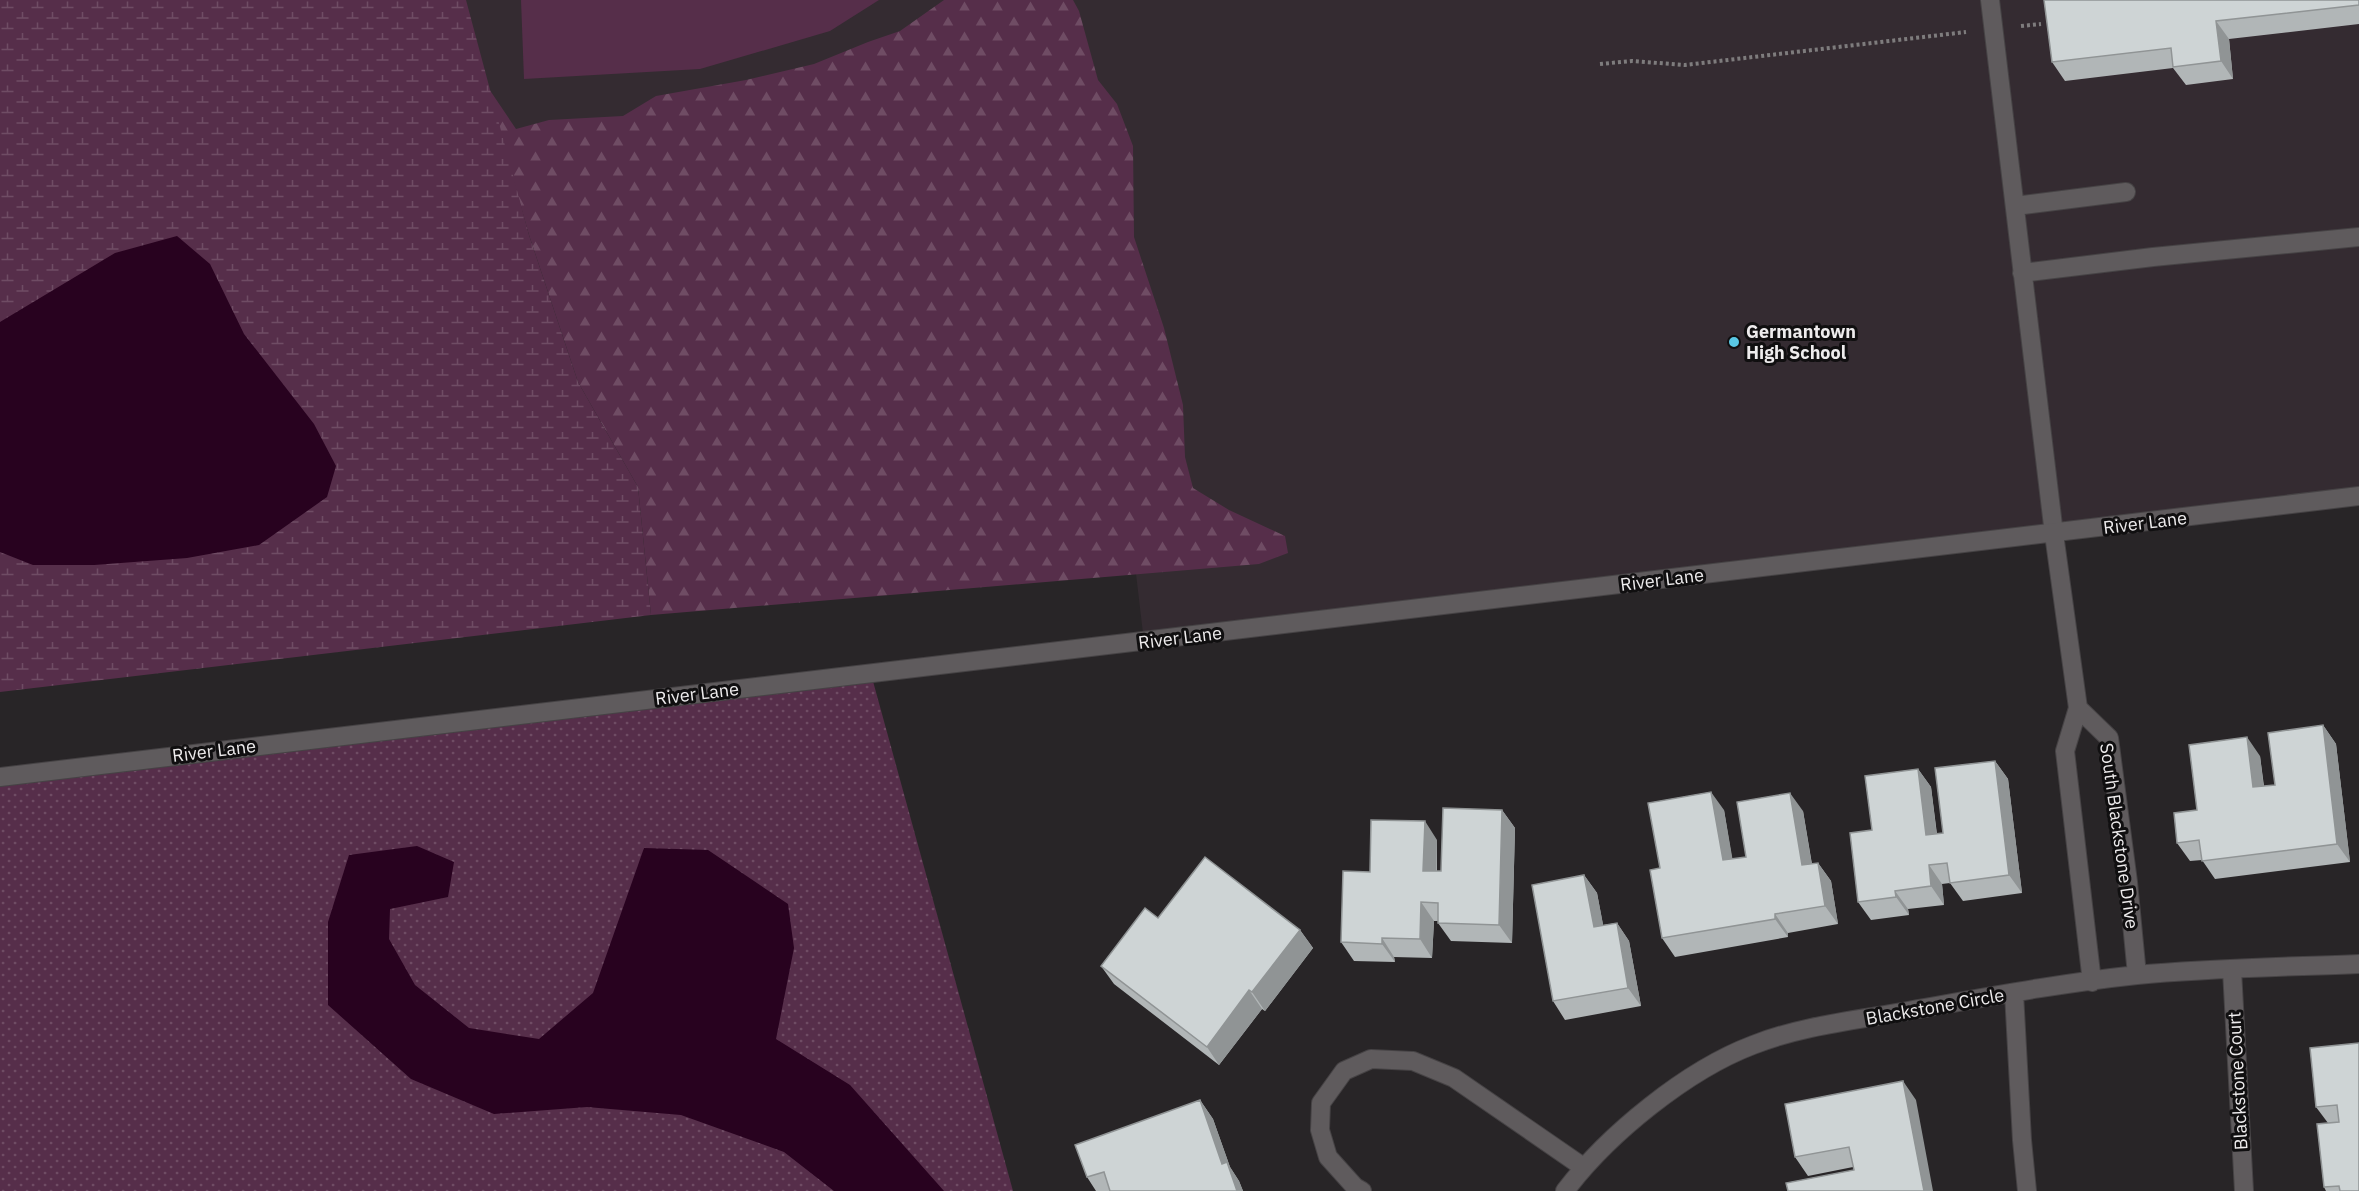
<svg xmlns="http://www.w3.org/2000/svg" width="2359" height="1191" font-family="'IBM Plex Sans',sans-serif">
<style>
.built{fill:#342b31}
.grass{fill:url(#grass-dots)}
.forest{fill:url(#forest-firs)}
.wetland{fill:url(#wetland-marsh)}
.garden{fill:#562e4a}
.water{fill:#28021f}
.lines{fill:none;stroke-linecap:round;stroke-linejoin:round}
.lane-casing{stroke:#464345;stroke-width:20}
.street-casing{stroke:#464345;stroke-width:20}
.path{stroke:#7e7c7d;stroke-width:4;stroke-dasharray:3 3;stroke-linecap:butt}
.lane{stroke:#5f5b5d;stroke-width:18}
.street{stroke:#5f5b5d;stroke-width:18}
.wall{fill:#b1b6b7}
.shaded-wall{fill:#909495}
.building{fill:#ced4d5;stroke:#909495;stroke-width:1.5}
.poi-dot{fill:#59c8e5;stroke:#100f10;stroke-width:2}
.labels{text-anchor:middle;stroke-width:6;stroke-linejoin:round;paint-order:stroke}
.poi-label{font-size:18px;font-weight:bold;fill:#eeeced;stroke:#100f10;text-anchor:start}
.street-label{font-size:18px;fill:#eeeced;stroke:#100f10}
</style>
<defs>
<pattern id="grass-dots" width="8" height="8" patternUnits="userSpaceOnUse" patternTransform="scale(1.5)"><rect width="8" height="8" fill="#562e4a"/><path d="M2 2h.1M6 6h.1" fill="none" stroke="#6f4c64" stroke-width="1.8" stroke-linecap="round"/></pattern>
<pattern id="forest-firs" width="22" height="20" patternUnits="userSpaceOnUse" patternTransform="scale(1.5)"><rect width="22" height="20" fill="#562e4a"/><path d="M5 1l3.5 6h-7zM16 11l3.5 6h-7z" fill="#6f4c64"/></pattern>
<pattern id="wetland-marsh" width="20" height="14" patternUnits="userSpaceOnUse" patternTransform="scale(1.5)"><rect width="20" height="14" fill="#562e4a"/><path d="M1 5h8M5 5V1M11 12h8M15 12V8" fill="none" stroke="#6f4c64"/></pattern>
</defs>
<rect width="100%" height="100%" fill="#282527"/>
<path class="built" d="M322 0H2359V496L1144 642 1082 113 459 188Z"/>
<path class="grass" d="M871 674 1013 1191H0V777Z"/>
<path class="forest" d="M944 0H1073L1079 11 1098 80 1117 104 1133 146 1134 237 1164 328 1183 405 1185 457 1193 488 1229 510 1285 536 1288 553 1259 564 651 615 638 487 578 382 529 235 487 86 516 129 549 120 623 116 656 96 746 80 814 64 868 42 900 31Z"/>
<path class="wetland" d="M0 0H466L529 235 578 382 638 487 651 615 0 692Z"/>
<path class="garden" d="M521 0H879L830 31 700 69 524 79Z"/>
<path class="water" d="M177 236 210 264 244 334 314 424 336 466 327 497 259 545 187 558 94 565H33L0 552V322L115 253Z
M417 846 454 862 448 897 390 909 389 939 415 985 469 1028 539 1039 593 993 644 848 708 850 788 904 794 948 776 1039 850 1085 944 1191H834L784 1152 681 1115 587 1107 494 1114 411 1079 328 1005V922L349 855Z"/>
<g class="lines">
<defs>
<path id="lane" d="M1990 0 2054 534
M2015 206 2126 192
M2022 273 2153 257 2359 237"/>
<path id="street" d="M2054 534 2078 708 2065 751 2092 982
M2078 708 2109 738 2128 882 2137 975
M0 777 2359 496
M2232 970 2244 1191
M2014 993 2022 1140 2027 1191
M1362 1191 1355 1187 1328 1157 1320 1130 1321 1103 1344 1071 1371 1059 1413 1061 1454 1078 1583 1167
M1565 1191C1608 1134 1687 1070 1753 1045 1803 1025 1860 1020 1913 1010 1987 997 2062 983 2137 975 2210 968 2285 967 2359 964"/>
</defs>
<use href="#lane" class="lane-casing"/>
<use href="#street" class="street-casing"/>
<path class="path" d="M2021 26 2041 24
M1600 64 1632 61 1685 65 1966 32"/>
<use href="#lane" class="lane"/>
<use href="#street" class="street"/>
</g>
<path class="wall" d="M2044 0H2359V24L2229 39 2233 79 2186 85 2173 68 2065 81 2052 62Z
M2323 725 2336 744 2350 862 2215 879 2202 860 2190 861 2177 843 2197 810 2260 756 2264 786 2275 785Z
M1995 761 2008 779 2022 893 1963 901 1950 883 1942 884 1944 905 1908 909 1909 915 1871 920 1858 902 1872 830 1918 769 1931 787 1937 834 1943 833Z
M1502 810 1515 828 1512 943 1451 941 1438 923V921H1434L1432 958 1394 957 1395 962 1354 961 1341 942 1370 872 1437 840V871H1441Z
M1724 810 1732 859 1746 857 1803 811 1812 864 1818 863 1831 881 1838 924 1788 933V937L1675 957 1662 938 1660 868Z
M1584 875 1597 893 1603 925 1617 923 1629 941 1641 1006 1565 1020 1553 1001Z
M1158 918 1300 930 1313 948 1265 1011 1262 1009 1219 1065 1114 984 1101 966Z
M2359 1043V1191H2326L2324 1187 2328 1123 2316 1107Z
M1200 1100 1213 1119 1230 1167 1239 1181 1243 1191H1096L1087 1177Z
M1916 1100 1854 1170 1853 1167 1808 1176 1795 1157Z"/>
<path class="shaded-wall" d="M2216 21 2229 39 2233 79 2221 61Z
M2323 725 2336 744 2350 862 2337 844Z
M2247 737 2260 756 2266 806 2253 787Z
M1995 761 2008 779 2022 893 2009 875Z
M1918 769 1931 787 1939 853 1926 835Z
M1711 792 1724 810 1736 879 1723 860Z
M1790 793 1803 811 1815 884 1802 865Z
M1502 810 1515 828 1512 943 1499 925Z
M1425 821 1437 840 1436 889 1423 871Z
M1818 863 1831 881 1838 924 1825 906Z
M1929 865 1942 884 1944 905 1931 886Z
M1584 875 1597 893 1607 945 1594 927Z
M1895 891 1908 909 1909 915 1896 897Z
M1421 902 1434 921 1432 958 1420 939Z
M1775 914 1788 933V937L1775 919Z
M1617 923 1629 941 1641 1006 1628 988Z
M1300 930 1313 948 1265 1011 1252 992Z
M1382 938 1394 957 1395 962 1382 944Z
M1249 990 1262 1009 1219 1065 1207 1047Z
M1903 1081 1916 1100 1933 1191H1924Z
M1200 1100 1213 1119 1230 1167 1239 1181 1243 1191H1237L1222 1164Z"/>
<path class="building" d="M2044 0H2359V5L2216 21 2221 61 2173 67 2171 48 2052 62Z
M2323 725 2337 844 2202 861 2199 840 2177 843 2174 813 2197 810 2189 745 2247 737 2253 787 2275 785 2268 733Z
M1995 761 2009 875 1950 883 1947 863 1929 865 1931 886 1895 891 1896 897 1858 902 1850 833 1872 830 1865 776 1918 769 1926 835 1943 833 1935 768Z
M1711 792 1723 860 1746 857 1737 802 1790 793 1802 865 1818 863 1825 906 1775 914V919L1662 938 1650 870 1660 868 1648 803Z
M1443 808 1502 810 1499 925 1438 923V903L1421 902 1420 939 1382 938V944L1341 942 1343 871 1370 872 1371 820 1425 821 1423 871H1441Z
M1205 857 1300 930 1252 992 1249 990 1207 1047 1101 966 1145 908 1158 918Z
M1584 875 1594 927 1617 923 1628 988 1553 1001 1532 885Z
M2359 1043V1191H2340L2339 1186 2324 1187 2317 1124 2339 1122 2337 1105 2316 1107 2310 1048Z
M1903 1081 1924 1191H1788L1786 1183 1854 1170 1849 1147 1795 1157 1785 1104Z
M1200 1100 1222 1164 1227 1162 1237 1191H1110L1104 1172 1087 1177 1075 1145Z"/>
<circle class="poi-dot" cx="1734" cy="342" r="6"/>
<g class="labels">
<g class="poi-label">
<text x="1746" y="338">Germantown<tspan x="1746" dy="21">High School</tspan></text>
</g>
<g class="street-label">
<text transform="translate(2145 523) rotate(-7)" y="6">River Lane</text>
<text transform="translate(1662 580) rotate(-7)" y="6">River Lane</text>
<text transform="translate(1180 638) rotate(-7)" y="6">River Lane</text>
<text transform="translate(697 694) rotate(-7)" y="6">River Lane</text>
<text transform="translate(214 751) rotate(-7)" y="6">River Lane</text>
<text transform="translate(2119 836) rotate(82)" y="6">South Blackstone Drive</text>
<text transform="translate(1935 1007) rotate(-10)" y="6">Blackstone Circle</text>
<text transform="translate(2238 1081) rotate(-93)" y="6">Blackstone Court</text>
</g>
</g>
</svg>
